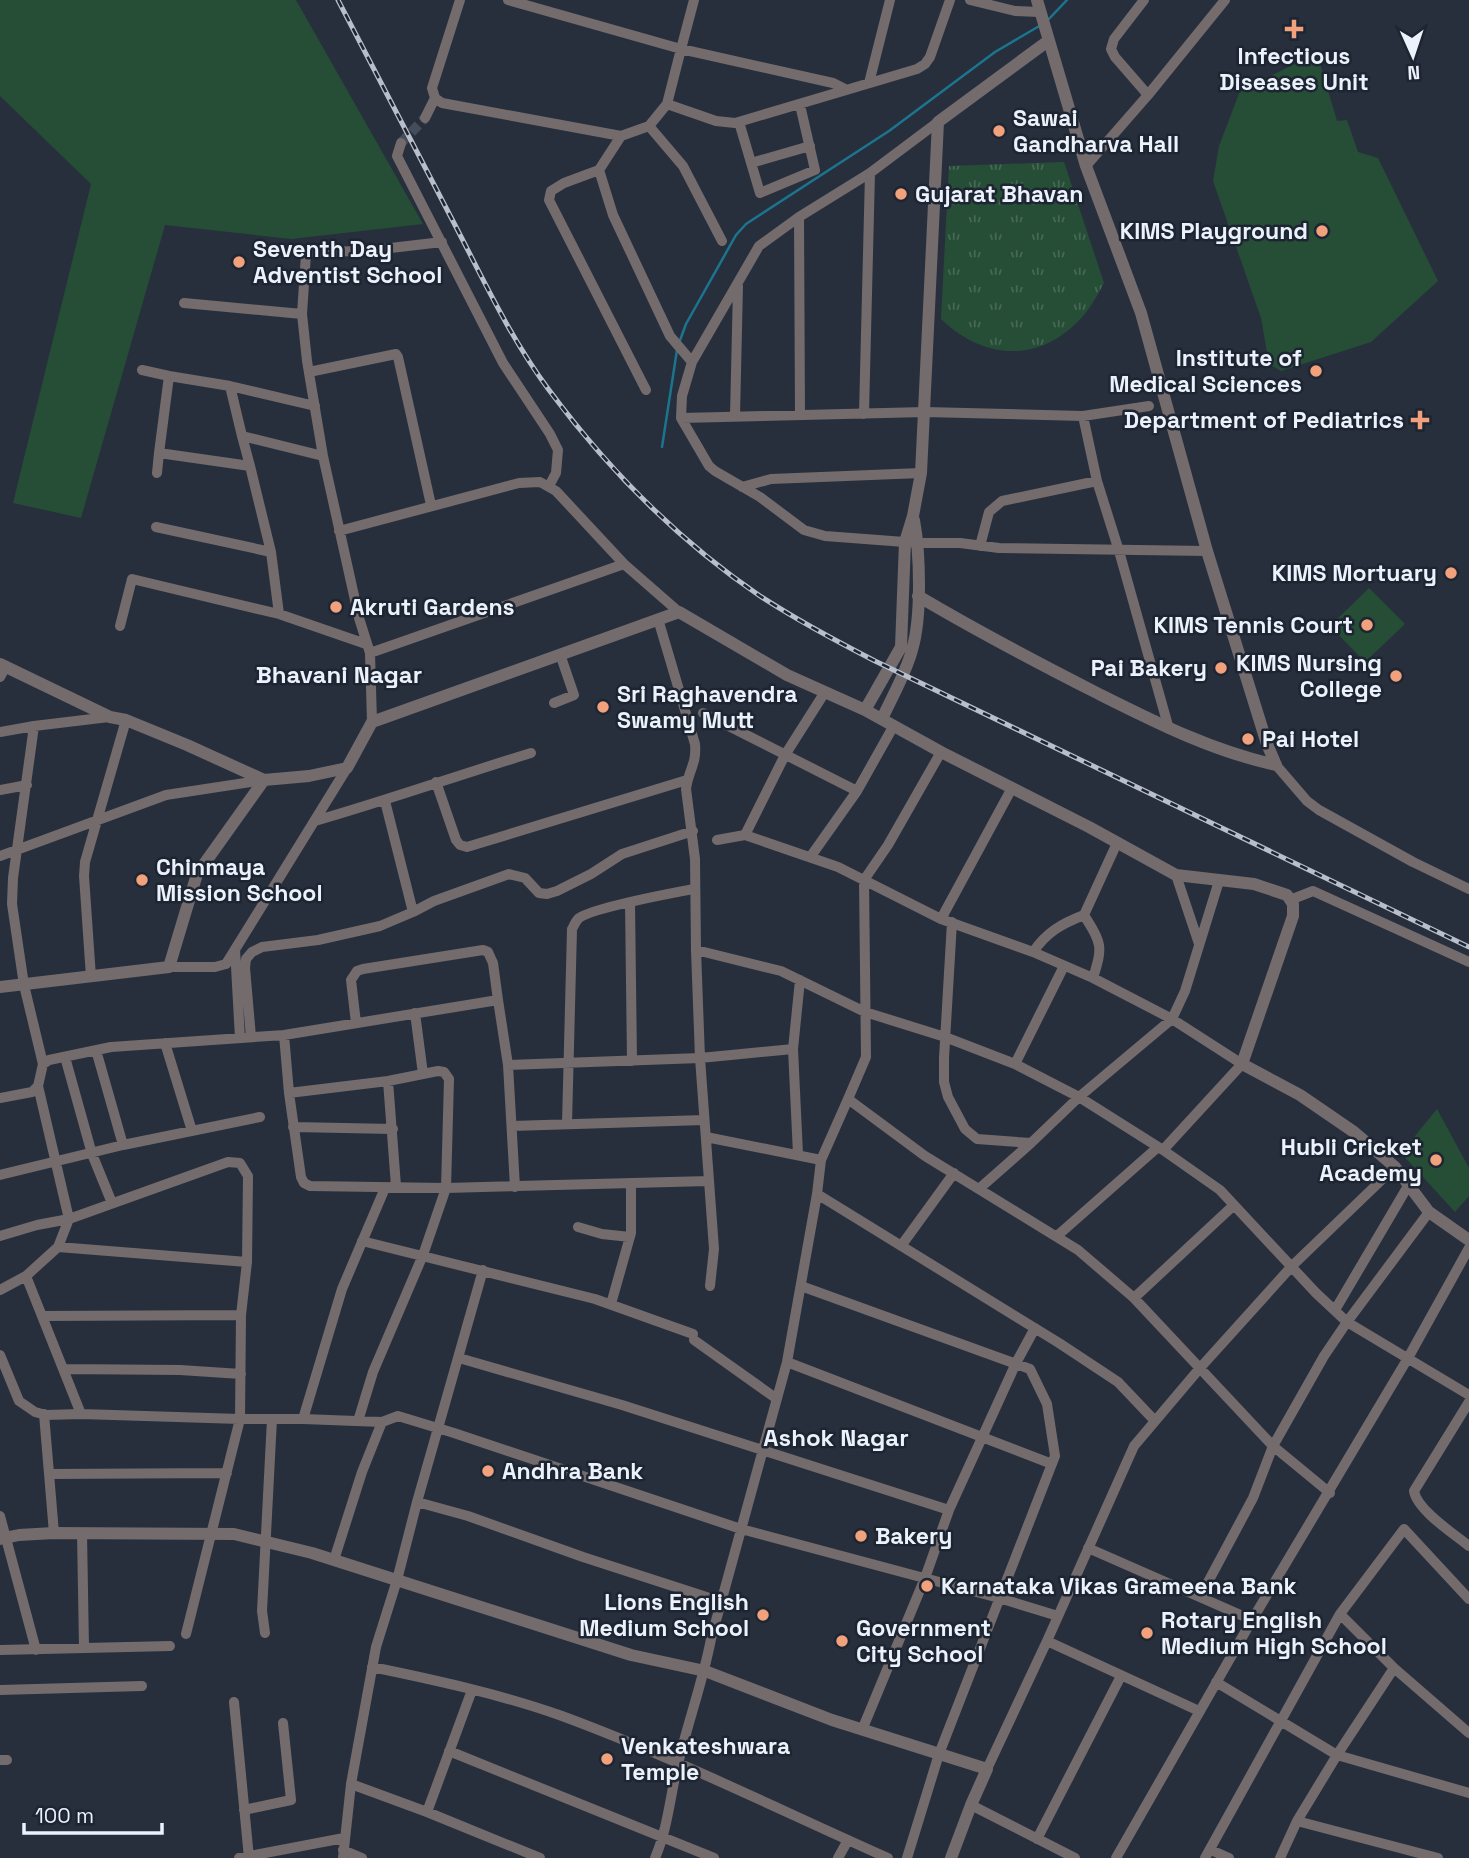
<svg xmlns="http://www.w3.org/2000/svg" width="1469" height="1858" font-family="'Space Grotesk',sans-serif">
<style>
.green{fill:#264e37}
.park{fill:url(#park-tufts)}
.lines{fill:none;stroke-linecap:round;stroke-linejoin:round}
.stream{stroke:#1c748e;stroke-width:2.5}
.minor-tunnel{stroke:#454c5a;stroke-width:10;stroke-dasharray:10 5;stroke-linecap:butt}
.minor{stroke:#746b6d;stroke-width:10}
.tertiary{stroke:#746b6d;stroke-width:12}
.rail-casing{stroke:#b9bfca;stroke-width:5}
.rail{stroke:#1d2532;stroke-width:2.5;stroke-dasharray:8;stroke-linecap:butt}
.poi-dot{fill:#f1a17b;stroke:#1d2532;stroke-width:2.5}
.labels{text-anchor:middle;stroke-width:5;stroke-linejoin:round;paint-order:stroke}
.poi-label{font-size:23px;font-weight:bold;fill:#ecf2fb;stroke:#1d2532;text-anchor:start}
.neighbourhood-label{font-size:24px;font-weight:bold;fill:#ecf2fb;stroke:#1d2532}
</style>
<defs>
<pattern id="park-tufts" width="24" height="20" patternUnits="userSpaceOnUse" patternTransform="scale(1.75)"><rect width="24" height="20" fill="#264e37"/><path d="M3 7l-1-3M5 7V3M7 7l1-3M15 17l-1-3M17 17v-4M19 17l1-3" fill="none" stroke="#466855"/></pattern>
</defs>
<rect width="100%" height="100%" fill="#272f3d"/>
<path class="green" d="M0 0H296L423 224 291 239 165 225 81 518 13 503 91 184 0 96Z
M1317 53 1337 121 1347 120 1358 152 1378 158 1438 281 1371 342 1281 371 1269 364 1261 318 1213 181 1219 146 1240 91Z
M1369 588 1405 624 1365 662 1330 626Z
M1437 1109 1469 1168V1196L1455 1212 1401 1153Z"/>
<path class="park" d="M1064 162 1104 283C1099 292 1094 302 1087 311 1046 363 987 363 941 319L949 166Z"/>
<g class="lines">
<path class="stream" d="M1047 21 1067 0
M679 343 686 324 736 235 746 224 889 131 995 52 1041 25
M662 447 677 350"/>
<path class="minor-tunnel" d="M401 143 425 118"/>
<path class="minor" d="M460 0 432 88 435 98 442 103 621 136 649 126 683 166 722 241
M508 0 681 49 694 0
M970 0 1015 11 1039 12
M1144 0 1114 39 1111 49 1115 57 1148 95 1225 0
M869 83 890 0
M667 104 716 121 735 123 917 69 925 64 930 57 950 0
M425 118 435 98
M739 122 760 193 815 170 800 105
M649 126 667 104 681 49 833 83 845 89
M621 136 599 170 564 183 551 191 549 200 646 390
M401 143 397 156 503 363 550 434 558 450 556 473 549 486
M751 163 810 146
M1086 166 1148 95
M599 170 613 215 670 336 692 362
M799 217 759 246 692 362 682 396 681 418 709 466 715 471 760 497 804 530 825 536 918 543H960L999 548 1207 551
M184 303 302 314 307 361 323 456 359 618 370 653 372 722
M302 314 306 254 311 252 365 251 442 242
M142 370 169 376
M309 372 396 354 398 357 431 505
M230 386 242 436 323 456
M864 414 870 173
M800 415 799 217 870 173 938 122
M735 416 738 286
M1083 416 1097 481 1119 551 1169 729
M681 418 925 412 1083 416 1149 406
M242 436 250 466
M157 473 159 453
M742 487 771 479 921 473
M156 527 271 552
M339 531 519 483 540 482 556 491 624 564
M980 546 989 512 1002 501 1097 481
M279 614 271 552 250 466 159 453 169 376 230 386 315 406
M658 619 695 744C697 764 688 771 686 789L695 859 696 950 700 1058 714 1249 710 1286
M120 626 132 579 279 614 366 644
M370 653 624 564 679 612
M0 677 6 666
M554 703 574 695 560 654
M703 713 857 791
M0 732 34 726
M941 752 888 845 864 880 866 1057 848 1099 925 1156 1078 1250 1134 1298 1273 1446 1253 1498 1200 1597
M1276 765 1307 801 1319 810 1413 862 1469 889
M436 782 456 840 460 845 467 847 687 780
M0 790 27 785
M385 801 413 912
M315 821C388 800 459 775 531 753
M745 835 785 755 825 692
M717 840 745 835 838 867 941 919 1033 952 1093 978 1172 1019 1242 1064 1163 1150
M0 856 166 795 264 780
M811 856 857 791 893 727
M1176 875 1199 944
M1290 900 1313 891 1469 962
M630 902 632 1061
M1084 915C1102 944 1103 946 1093 978
M941 919 1012 788
M952 922 944 1058V1082L948 1097 965 1129 977 1139 1031 1143
M235 949 240 1038
M696 950 781 971 865 1012 945 1037 1015 1064 1079 1097 1163 1150 1220 1190 1316 1293 1347 1322 1469 1395
M1033 952C1047 932 1061 924 1084 915L1117 843
M169 967H215L226 964 347 768
M91 977 84 876 85 862 126 720
M415 1013 423 1074
M356 1023 351 980 357 971 363 969 483 950 488 952 493 963 498 1000
M284 1035 289 1093 301 1177 304 1183 310 1186 446 1188 709 1181
M251 1037 245 968 246 959 252 952 262 947 318 940 380 926 413 912 434 901 509 874 525 878 539 893 547 894 557 891 591 874 622 854 693 831
M165 1043 192 1131
M96 1050 123 1145
M65 1057 92 1154 112 1203
M43 1064 24 985 12 904 13 878 34 726 109 717
M1015 1064 1064 966
M508 1065 515 1187
M388 1081 396 1186
M289 1093 388 1081 438 1071 444 1072 449 1079 446 1188 423 1255 373 1372 358 1421
M0 1098 32 1092 38 1086 43 1064 49 1060 111 1047 284 1035 498 1000 508 1065 700 1058 793 1049
M848 1099 821 1160 817 1194 1059 1343 1118 1382 1155 1421
M567 1124 572 929C574 926 575 922 578 919 590 908 673 893 694 889
M512 1126 704 1120
M293 1127 393 1129
M706 1137 821 1160
M798 1154 793 1049 800 980
M0 1175 123 1145 260 1117
M980 1188 1031 1143 1079 1097 1172 1019 1185 991 1219 881
M578 1227 602 1234 630 1237
M0 1236 37 1225 69 1219 228 1162 240 1163 248 1176 247 1262 241 1315 240 1419 186 1634
M1057 1236 1158 1147
M362 1241 595 1299 693 1334
M901 1246 954 1173
M58 1247 247 1262
M26 1276 81 1414
M801 1286 1030 1369 1047 1404 1055 1456 939 1754 907 1858
M0 1290 26 1276 58 1247 69 1219 38 1086
M1134 1298 1234 1205
M611 1304 631 1233V1184
M1335 1310 1408 1186
M43 1316 241 1315
M694 1340 777 1399
M0 1355 19 1401 35 1412 46 1415 81 1414 240 1419H303L342 1289 385 1188
M459 1358 622 1405 949 1510
M787 1362 1052 1464
M64 1369 180 1370 241 1374
M1469 1402 1414 1491C1417 1510 1454 1534 1469 1546
M44 1414 54 1533
M303 1419 382 1422 398 1416 454 1433 741 1529 999 1598 1058 1616
M49 1474 227 1473
M1330 1493 1273 1446 1324 1356 1347 1322 1429 1212
M417 1502 468 1516 583 1557 722 1602
M0 1516 36 1650
M82 1533 84 1648
M1088 1548 1252 1620
M334 1560 362 1472 382 1422
M265 1633 262 1611 272 1419
M1047 1641 1199 1711
M0 1650 170 1646
M372 1667C435 1680 500 1694 562 1716 673 1757 780 1810 888 1858
M1394 1668 1340 1614 1404 1529 1469 1599
M1216 1682 1337 1755 1297 1821 1438 1858
M0 1690 142 1686
M234 1702 249 1858
M862 1730 925 1578 949 1510 1016 1363 1035 1328
M1469 1733 1394 1668 1337 1755 1469 1793
M449 1751 714 1858
M0 1760H7
M987 1769 1047 1641 1134 1446 1200 1368 1292 1266 1395 1167
M351 1784 427 1812 540 1858
M971 1805 1075 1858
M244 1810 291 1800 283 1723
M427 1812 472 1690
M1037 1839 1121 1676
M343 1850 362 1858
M1211 1850 1229 1858
M239 1858 344 1838
M343 1858 351 1784 376 1647 397 1580 417 1502 483 1270
M655 1858C668 1828 670 1796 678 1764 688 1722 703 1681 711 1639L787 1362 817 1194
M838 1858 848 1840
M1116 1858 1252 1620 1408 1358 1469 1248
M1205 1858 1340 1614
M1280 1858 1297 1821"/>
<path class="tertiary" d="M1037 0 1086 166 1141 313 1207 551 1267 744 1276 765
M918 596C977 631 1036 662 1097 693 1155 722 1212 751 1276 765
M0 664 110 717 126 720 187 745 264 780 309 776 347 768 372 722 679 612 787 675 865 710 941 752 1089 827 1176 875 1254 884 1287 895 1293 904V916L1242 1064 1300 1095 1354 1132 1395 1167 1429 1212 1469 1240
M865 710 901 647 905 542 913 516 921 473 938 122 1048 41
M882 719C892 697 906 673 912 650 922 617 920 553 914 520
M0 987 169 967 197 874 264 780
M0 1539 19 1535 54 1533 234 1534 312 1553 631 1655 705 1671 832 1720 987 1769 971 1805 951 1858"/>
<defs>
<path id="rail" d="M338 0C377 75 416 150 455 225 484 281 511 339 549 390 607 468 679 541 760 596 797 620 836 641 875 661L1469 947"/>
</defs>
<use href="#rail" class="rail-casing"/>
<use href="#rail" class="rail"/>
</g>
<g class="poi-dot">
<path d="M1290.5 18.5h7v7h7v7h-7v7h-7v-7h-7v-7h7z"/>
<circle cx="999" cy="131" r="7"/>
<circle cx="901" cy="194" r="7"/>
<circle cx="1322" cy="231" r="7"/>
<circle cx="239" cy="262" r="7"/>
<circle cx="1316" cy="371" r="7"/>
<path d="M1416.5 409.5h7v7h7v7h-7v7h-7v-7h-7v-7h7z"/>
<circle cx="1451" cy="573" r="7"/>
<circle cx="336" cy="607" r="7"/>
<circle cx="1367" cy="625" r="7"/>
<circle cx="1221" cy="668" r="7"/>
<circle cx="1396" cy="676" r="7"/>
<circle cx="603" cy="707" r="7"/>
<circle cx="1248" cy="739" r="7"/>
<circle cx="142" cy="880" r="7"/>
<circle cx="1436" cy="1160" r="7"/>
<circle cx="488" cy="1471" r="7"/>
<circle cx="861" cy="1536" r="7"/>
<circle cx="927" cy="1586" r="7"/>
<circle cx="763" cy="1615" r="7"/>
<circle cx="1147" cy="1633" r="7"/>
<circle cx="842" cy="1641" r="7"/>
<circle cx="607" cy="1759" r="7"/>
</g>
<g class="labels">
<g class="poi-label">
<text x="1294" y="64" text-anchor="middle">Infectious<tspan x="1294" dy="26">Diseases Unit</tspan></text>
<text x="1013" y="126">Sawai<tspan x="1013" dy="26">Gandharva Hall</tspan></text>
<text x="915" y="202">Gujarat Bhavan</text>
<text x="1308" y="239" text-anchor="end">KIMS Playground</text>
<text x="253" y="257">Seventh Day<tspan x="253" dy="26">Adventist School</tspan></text>
<text x="1302" y="366" text-anchor="end">Institute of<tspan x="1302" dy="26">Medical Sciences</tspan></text>
<text x="1404" y="428" text-anchor="end">Department of Pediatrics</text>
<text x="1437" y="581" text-anchor="end">KIMS Mortuary</text>
<text x="350" y="615">Akruti Gardens</text>
<text x="1353" y="633" text-anchor="end">KIMS Tennis Court</text>
<text x="1382" y="671" text-anchor="end">KIMS Nursing<tspan x="1382" dy="26">College</tspan></text>
<text x="1207" y="676" text-anchor="end">Pai Bakery</text>
<text x="617" y="702">Sri Raghavendra<tspan x="617" dy="26">Swamy Mutt</tspan></text>
<text x="1262" y="747">Pai Hotel</text>
<text x="156" y="875">Chinmaya<tspan x="156" dy="26">Mission School</tspan></text>
<text x="1422" y="1155" text-anchor="end">Hubli Cricket<tspan x="1422" dy="26">Academy</tspan></text>
<text x="502" y="1479">Andhra Bank</text>
<text x="875" y="1544">Bakery</text>
<text x="941" y="1594">Karnataka Vikas Grameena Bank</text>
<text x="749" y="1610" text-anchor="end">Lions English<tspan x="749" dy="26">Medium School</tspan></text>
<text x="1161" y="1628">Rotary English<tspan x="1161" dy="26">Medium High School</tspan></text>
<text x="856" y="1636">Government<tspan x="856" dy="26">City School</tspan></text>
<text x="621" y="1754">Venkateshwara<tspan x="621" dy="26">Temple</tspan></text>
</g>
<g class="neighbourhood-label">
<text x="339" y="683">Bhavani Nagar</text>
<text x="836" y="1446">Ashok Nagar</text>
</g>
</g>
<g transform="translate(1413 56) rotate(177)" stroke="#1d2532" stroke-width="5" paint-order="stroke">
<path d="M0-5L12 26L0 18L-12 26Z" fill="#ecf2fb"/>
<text y="-10" font-size="19" font-weight="bold" text-anchor="middle" fill="#ecf2fb">N</text>
</g>
<path d="M24 1823v10h138v-10" fill="none" stroke="#ecf2fb" stroke-width="3.5"/>
<text x="35" y="1823" font-size="21" fill="#ecf2fb" stroke="#1d2532" stroke-width="5" paint-order="stroke">100 m</text>
</svg>
